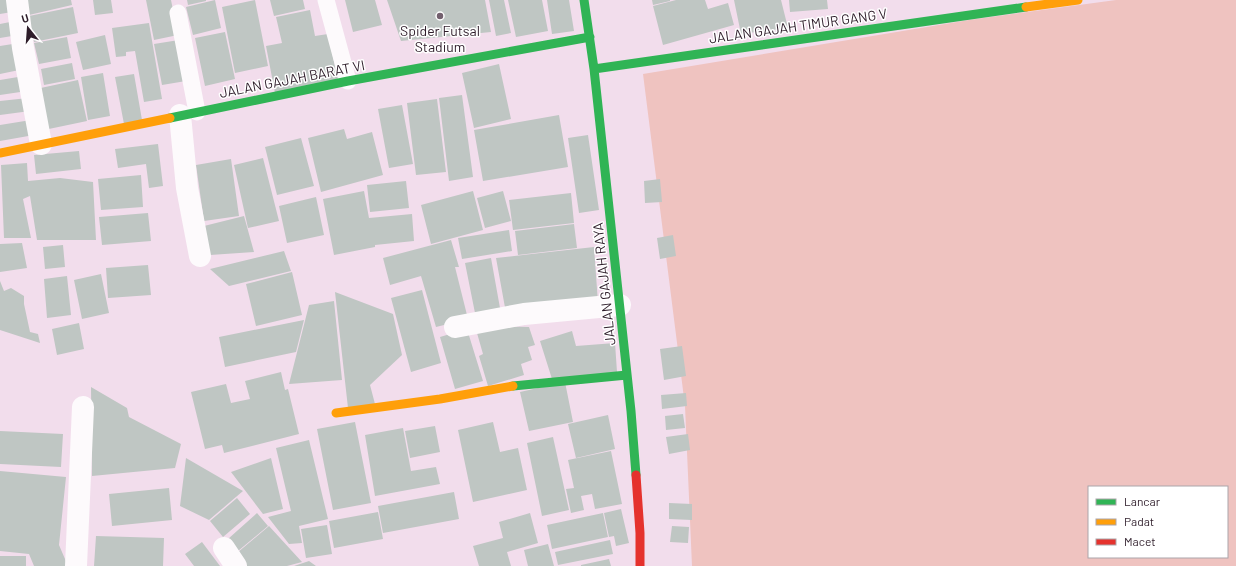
<svg xmlns="http://www.w3.org/2000/svg" width="1236" height="566" font-family="Barlow,sans-serif">
<style>
.green{fill:#efc3c0;fill-rule:evenodd}
.building{fill:#bfc6c3}
.lines{fill:none;stroke-linecap:round;stroke-linejoin:round}
.lane{stroke:#fdfafc;stroke-width:17}
.street{stroke:#fdfafc;stroke-width:22}
.fast{stroke:#30b455;stroke-width:9}
.slow{stroke:#ff9f0a;stroke-width:9}
.jam{stroke:#e5322d;stroke-width:9}
.poi-dot{fill:#73606e;stroke:#fff;stroke-width:1.5}
.labels{text-anchor:middle;stroke-width:3;stroke-linejoin:round;paint-order:stroke}
.street-label{font-size:14px;fill:#2e1d2a;stroke:#fff}
.poi-label{font-size:14px;fill:#2e1d2a;stroke:#fff}
</style>
<rect width="100%" height="100%" fill="#f2ddec"/>
<path class="green" d="M1116 0H1236V566H692L685 406 643 74 969 20ZM1089 487H1227V557H1089Z"/>
<path class="building" d="M0 0H9L12 12 0 14Z
M26 0H71L72 5 29 15Z
M93 0H111L113 13 95 15Z
M146 0H171L178 35 154 40Z
M187 0H206V1L188 5Z
M215 0 221 28 193 35 186 7Z
M255 0 268 66 235 73 222 7Z
M270 0H303L305 9 274 16Z
M345 0H375L382 25 353 32Z
M387 0H485L491 32 401 41Z
M489 0H504L511 33 496 36Z
M508 0H542L548 31 516 37Z
M547 0H569L574 31 552 34Z
M652 0H670V1L653 5Z
M676 0H705L708 9 728 3 734 25 663 45 653 6Z
M734 0H781L788 28 741 34Z
M789 0H827L828 9 790 12Z
M73 7 78 33 34 42 29 16Z
M310 10 315 36 328 34 338 80 275 93 266 46 282 43 276 17Z
M15 21 18 35 0 38V24Z
M149 23 162 99 144 102 135 51 126 52V56L116 57 112 28Z
M225 32 235 79 205 86 195 38Z
M105 35 111 64 83 70 76 42Z
M67 37 71 58 39 64 34 43Z
M179 40 186 81 162 85 154 44Z
M19 43 24 69 0 74V46Z
M72 63 75 79 44 85 41 69Z
M499 64 511 119 474 128 462 73Z
M103 73 110 116 88 120 81 77Z
M134 74 142 120 124 124 115 77Z
M24 76 27 91 0 95V80Z
M78 80 87 121 44 130 36 89Z
M462 95 473 177 449 181 439 98Z
M28 98 30 111 0 115V101Z
M437 99 446 172 416 175 407 103Z
M402 105 413 164 389 168 378 109Z
M559 115 568 167 483 181 474 130Z
M31 120 34 135 0 141V125Z
M344 129 347 139 372 132 383 175 321 192 308 138Z
M588 135 599 210 579 213 568 138Z
M301 138 314 186 277 195 265 147Z
M158 144 163 186 149 188 146 164 118 168 115 149Z
M79 151 81 169 36 174 34 155Z
M263 158 279 221 248 228 234 165Z
M231 159 239 216 204 221 196 165Z
M27 163 28 181 60 178 93 182 96 240H37L30 196 23 199 31 238H4L1 165Z
M141 175 143 207 101 210 98 179Z
M660 179 662 202 645 203 644 181Z
M406 181 409 208 370 212 367 185Z
M364 191 369 218 412 214 414 241 375 245V247L334 255 323 199Z
M473 191 483 230 431 244 421 205Z
M503 191 511 221 485 228 477 198Z
M571 193 574 223 513 230 509 200Z
M316 197 324 235 287 243 279 206Z
M148 213 151 241 102 245 99 217Z
M244 216 254 252 210 255 204 226Z
M574 224 577 248 518 255 515 231Z
M509 230 512 251 462 259 458 238Z
M673 235 676 256 660 259 657 238Z
M451 240 459 267H455L468 319 436 327 421 276 390 285 383 258Z
M22 243 27 268 0 272V244Z
M63 245 65 267 45 269 43 247Z
M594 247 598 303 506 313 496 258Z
M284 251 291 271 229 286 210 269Z
M491 258 500 308 475 313 465 263Z
M148 265 151 295 108 298 106 268Z
M292 272 302 315 256 326 246 284Z
M101 274 109 313 82 319 74 280Z
M67 276 71 315 47 318 44 279Z
M0 281 4 291 11 288 24 296V304L30 332 38 334 40 343 0 330Z
M422 290 441 363 411 372 391 298Z
M335 292 393 314 402 355 370 385 375 404 348 408Z
M334 301 342 380 289 384 309 305Z
M304 320 296 352 225 367 219 337Z
M79 323 84 349 57 355 52 329Z
M475 326 529 327 535 345 528 347 532 360 521 364 524 375 488 386 479 356 483 354Z
M467 329 483 381 455 389 440 337Z
M572 331 576 346 615 343 617 372 552 379 540 341Z
M682 346 686 376 664 380 660 349Z
M281 372 285 390 288 389 299 434 224 453 222 445 205 449 191 392 226 384 231 403 250 399 245 381Z
M565 382 573 422 529 431 520 392Z
M91 387 127 408 129 417 181 444 175 468 92 476Z
M686 393 687 406 662 409 661 395Z
M683 414 685 428 666 430 665 416Z
M608 415 615 449 576 458 568 424Z
M355 422 371 503 333 510 317 429Z
M493 422 500 452 518 448 527 490 473 502 458 430Z
M435 426 440 452 410 458 405 431Z
M403 428 411 471 436 467 440 484 375 496 365 435Z
M0 431 63 434 61 467 0 464Z
M688 434 690 450 669 454 666 437Z
M553 437 569 510 542 516 527 443Z
M309 440 328 519 299 526 302 543 289 544 268 517 291 511 276 448Z
M611 451 622 504 595 509 592 494 581 496 584 510 571 513 566 489 574 488 568 460Z
M186 458 243 491 209 520 180 506Z
M271 458 283 509 263 514 231 472Z
M0 471 66 477 59 545 68 566H34L29 554 0 551Z
M169 488 172 520 112 526 109 494Z
M454 492 459 519 383 533 378 506Z
M237 498 250 514 223 537 210 521Z
M669 503 692 504V520L669 519Z
M621 509 629 543 616 546 614 536 609 537 604 513Z
M378 512 383 539 334 548 329 521Z
M257 513 268 526 238 551 228 539Z
M530 513 538 543 507 552 511 566H479L473 546 503 538 499 522Z
M603 513 608 537 552 549 547 525Z
M327 525 332 554 306 558 301 529Z
M269 526 302 562 287 566H240L231 558Z
M672 526 689 527 688 543 670 542Z
M96 536 164 538 163 566H94Z
M610 540 613 554 558 565 555 552Z
M202 542 220 566H194L185 554Z
M548 544 554 566H528L524 550Z
M0 556H26V566H0Z
M609 559 611 566H581V565Z
M309 561 316 566H294Z"/>
<g class="lines">
<path class="lane" d="M326 0 348 81
M178 13 197 112"/>
<path class="street" d="M17 0 23 48 41 144
M180 115 187 188 200 256
M455 327 524 314 620 305
M224 548 236 566
M76 566 83 407"/>
<path class="fast" d="M584 0 594 69 631 411 636 475
M594 69 1026 7
M170 118 348 81 590 37
M513 386 627 375"/>
<path class="slow" d="M1026 7 1078 0
M0 153 170 118
M336 413 440 399 513 386"/>
<path class="jam" d="M636 475 640 533V566"/>
</g>
<circle class="poi-dot" cx="440" cy="16" r="4"/>
<g class="labels">
<g class="street-label">
<text transform="translate(798 26) rotate(-8)" y="5">JALAN GAJAH TIMUR GANG V</text>
<text transform="translate(292 79) rotate(-11)" y="5">JALAN GAJAH BARAT VI</text>
<text transform="translate(604 284) rotate(-96)" y="5">JALAN GAJAH RAYA</text>
</g>
<g class="poi-label">
<text x="440" y="36">Spider Futsal<tspan x="440" dy="16">Stadium</tspan></text>
</g>
</g>
<rect x="1088" y="486" width="140" height="72" fill="#ffffff" stroke="#aba5aa"/>
<rect x="1096" y="499" width="20" height="6" fill="#30b455" stroke="#aba5aa"/>
<text x="1124" y="506" font-size="12" fill="#2e1d2a">Lancar</text>
<rect x="1096" y="519" width="20" height="6" fill="#ff9f0a" stroke="#aba5aa"/>
<text x="1124" y="526" font-size="12" fill="#2e1d2a">Padat</text>
<rect x="1096" y="539" width="20" height="6" fill="#e5322d" stroke="#aba5aa"/>
<text x="1124" y="546" font-size="12" fill="#2e1d2a">Macet</text>
<g transform="translate(28 28) rotate(343)" stroke="#ffffff" stroke-width="3" paint-order="stroke">
<path d="M0-3L7 15L0 10L-7 15Z" fill="#2e1d2a"/>
<text y="-6" font-size="11" font-weight="bold" text-anchor="middle" fill="#2e1d2a">U</text>
</g>
</svg>
